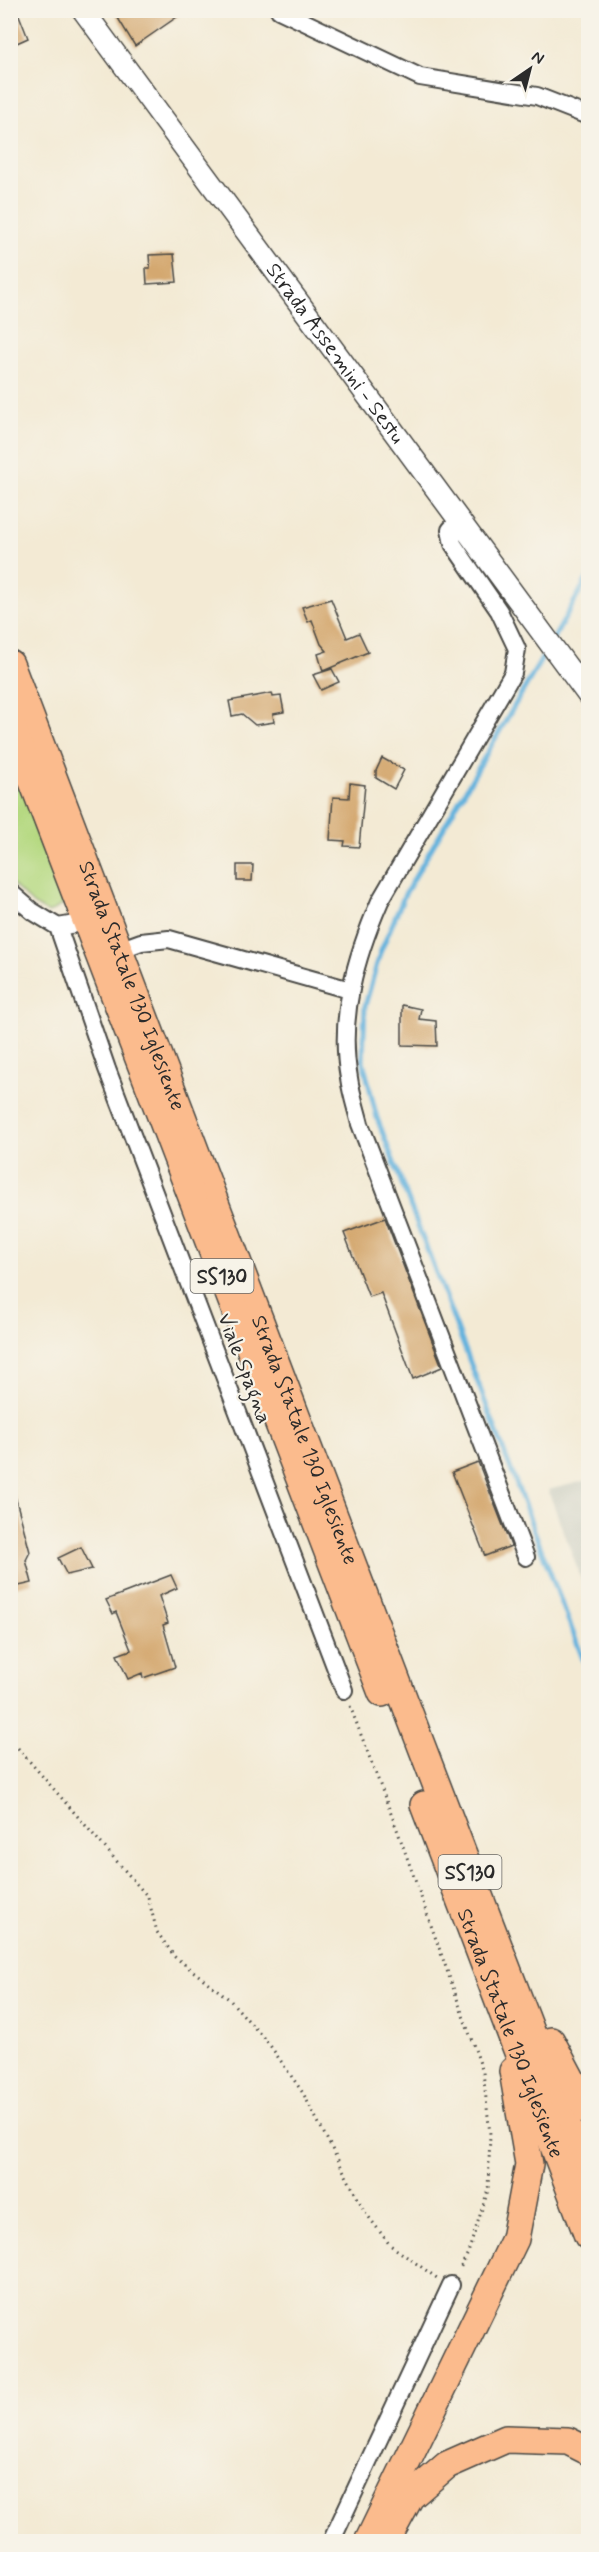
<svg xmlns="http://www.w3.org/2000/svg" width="599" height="2552" font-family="Mynerve,sans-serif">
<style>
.industrial{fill:#c2c6b9}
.green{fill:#b5d981;stroke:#708256;stroke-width:1.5}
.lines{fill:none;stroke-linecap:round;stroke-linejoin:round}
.stream{stroke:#63b2dd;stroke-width:5}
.building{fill:#d4a86f}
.minor-casing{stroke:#494844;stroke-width:20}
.tertiary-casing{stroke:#494844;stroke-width:24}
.primary-casing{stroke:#494844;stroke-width:30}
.path{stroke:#494844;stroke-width:3;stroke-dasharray:1.5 4.5;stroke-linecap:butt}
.minor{stroke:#fff;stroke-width:16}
.tertiary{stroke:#fff;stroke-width:21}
.primary{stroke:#fbbb8d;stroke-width:27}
.labels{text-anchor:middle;stroke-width:4.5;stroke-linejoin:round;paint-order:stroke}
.shield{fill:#f7f3e8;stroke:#686764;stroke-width:1.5}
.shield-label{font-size:20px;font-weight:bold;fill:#2b2b2b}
.street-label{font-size:21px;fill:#2b2b2b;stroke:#f7f3e8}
</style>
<rect width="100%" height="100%" fill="#f7f3e8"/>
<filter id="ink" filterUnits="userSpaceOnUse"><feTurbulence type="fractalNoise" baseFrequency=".0167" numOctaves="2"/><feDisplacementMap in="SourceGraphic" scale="12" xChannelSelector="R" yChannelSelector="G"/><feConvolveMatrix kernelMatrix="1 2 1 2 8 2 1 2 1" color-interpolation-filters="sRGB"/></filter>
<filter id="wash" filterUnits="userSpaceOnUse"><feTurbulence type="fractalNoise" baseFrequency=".008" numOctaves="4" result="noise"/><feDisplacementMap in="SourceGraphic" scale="24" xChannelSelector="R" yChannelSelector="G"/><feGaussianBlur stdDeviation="1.35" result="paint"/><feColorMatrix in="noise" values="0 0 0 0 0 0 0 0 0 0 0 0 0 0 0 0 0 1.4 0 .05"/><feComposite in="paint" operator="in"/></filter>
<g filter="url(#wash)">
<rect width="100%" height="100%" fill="#f3ead4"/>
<path class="industrial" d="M588 1480V1597L548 1490Z"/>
<path class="green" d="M10 752 67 895 64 904 49 913 34 905 11 883Z"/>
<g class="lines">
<path class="stream" d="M554 638 588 577
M548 648 405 894 380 953 365 1006 363 1061 377 1118 588 1672"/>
</g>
<g id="blocks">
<path class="building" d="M10 10H17L28 38 10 46Z
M113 10H187L135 46Z
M174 254 177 282 147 284 146 268H150L149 255Z
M331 599 347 638 359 633 368 652 323 671 318 654 327 651 321 644 312 620 308 622 302 607Z
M332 669 339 682 321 690 313 675Z
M272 693 273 697 281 696 284 712 273 714 274 722 255 725 242 714 232 716 229 701Z
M382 758 404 770 394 789 376 778V771Z
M350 783 365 785 359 847 344 846 345 841 330 840 333 797 349 798Z
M237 865H253L252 881H237Z
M402 1005 421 1009 419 1019 436 1021 437 1046 402 1045Z
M385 1218 442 1367 413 1379 381 1293 369 1297 344 1233Z
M478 1462 511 1546 485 1556 452 1472Z
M10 1496H15L30 1552 26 1560 32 1583 10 1588Z
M81 1547 92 1569 67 1575 58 1558Z
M171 1575 177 1588 159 1596 168 1623 163 1625 175 1667 143 1678 142 1673 128 1679 117 1655 131 1650 116 1612 113 1614 106 1600Z"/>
</g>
</g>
<g filter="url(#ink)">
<use href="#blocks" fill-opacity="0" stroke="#494844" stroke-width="1.5"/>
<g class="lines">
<defs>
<path id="minor" d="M279 10 420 77 537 96 588 116
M458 521 450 530 453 544 499 611 517 649 513 673 380 901C356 956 338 1017 349 1078 351 1093 356 1108 360 1124L526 1557
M10 892 32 911 58 927 87 922
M58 927 107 1069 344 1690
M119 950 141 942 169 939 350 990
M331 2542 451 2285"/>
<g id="tertiary">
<path id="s1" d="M83 10 588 695"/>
</g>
<g id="primary">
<path id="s2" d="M10 664 420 1742 588 2180"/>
<path d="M10 722 382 1693"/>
<path id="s3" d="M424 1805 588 2236"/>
<path d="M551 2041 588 2111"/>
<path d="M392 2530 410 2497 447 2465 506 2439 568 2441 588 2451"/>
<path d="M368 2542 515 2239 529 2164 513 2071"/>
</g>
</defs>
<use href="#minor" class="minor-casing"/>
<use href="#tertiary" class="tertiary-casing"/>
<use href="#primary" class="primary-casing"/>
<path class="path" d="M350 1706 398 1832 483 2072 490 2134 488 2190 468 2253 459 2270
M10 1739 148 1897 157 1932 175 1957 229 1999 269 2044 303 2093 365 2212 390 2245 437 2278"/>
<use href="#minor" class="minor"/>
<use href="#tertiary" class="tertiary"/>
<use href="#primary" class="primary"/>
</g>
</g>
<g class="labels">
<g class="shield">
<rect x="190.5" y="1259" width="63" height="34" rx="4.5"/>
<rect x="438.5" y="1855" width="63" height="34" rx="4.5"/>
</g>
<g class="shield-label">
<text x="222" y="1283">SS130</text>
<text x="470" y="1879">SS130</text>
</g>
<g class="street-label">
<text dy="7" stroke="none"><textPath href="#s1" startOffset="426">Strada Assemini - Sestu</textPath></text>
<text dy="7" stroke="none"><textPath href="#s2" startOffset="344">Strada Statale 130 Iglesiente</textPath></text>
<text transform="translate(245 1368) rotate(69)" y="7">Viale Spagna</text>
<text dy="7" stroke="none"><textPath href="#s2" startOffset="830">Strada Statale 130 Iglesiente</textPath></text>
<text dy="7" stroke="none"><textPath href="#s3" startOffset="244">Strada Statale 130 Iglesiente</textPath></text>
</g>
</g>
<rect width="599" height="2552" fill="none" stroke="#f7f3e8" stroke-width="36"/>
<g transform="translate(530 69) rotate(35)" stroke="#f7f3e8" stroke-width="4.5" paint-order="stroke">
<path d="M0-4.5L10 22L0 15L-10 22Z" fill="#2b2b2b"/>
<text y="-9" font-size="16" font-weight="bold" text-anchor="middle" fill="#2b2b2b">N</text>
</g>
</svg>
